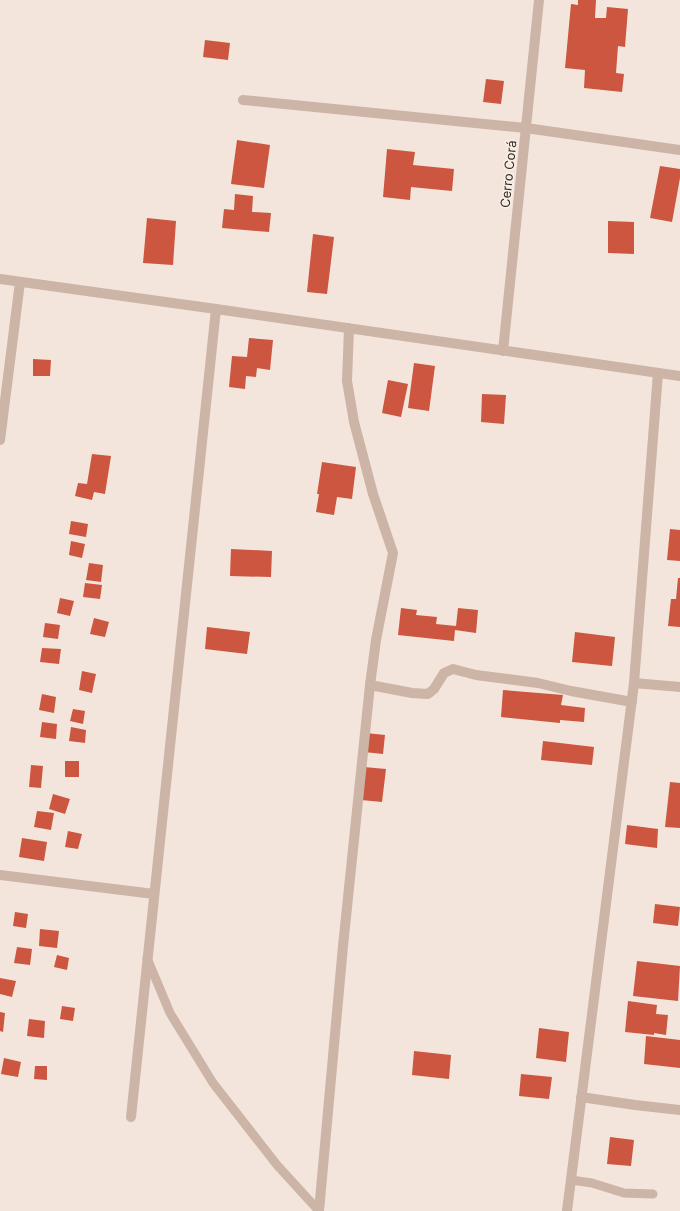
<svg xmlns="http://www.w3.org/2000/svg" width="680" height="1211" font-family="Inter,sans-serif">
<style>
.building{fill:#cc563f}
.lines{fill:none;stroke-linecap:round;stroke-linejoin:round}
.lane{stroke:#ccb4a6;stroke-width:9}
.street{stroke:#ccb4a6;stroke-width:10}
.labels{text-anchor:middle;stroke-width:3;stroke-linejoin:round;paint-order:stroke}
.street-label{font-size:13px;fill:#372b27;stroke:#faf0e7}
</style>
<rect width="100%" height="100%" fill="#f3e5db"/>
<path class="building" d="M578 0H596L595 18H606L607 7 628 9 625 47 618 46 616 73 624 74 622 92 584 88 585 70 565 68 571 4 578 5Z
M205 40 230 43 228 60 203 57Z
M486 79 504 81 501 104 483 102Z
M237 140 270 145 264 188 231 184Z
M387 149 415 152 413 165 454 169 452 191 411 187 410 200 383 197Z
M660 166 680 169V178L672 222 650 218Z
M235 194 253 196 252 212 271 213 269 232 222 228 224 209 234 210Z
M147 218 176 221 173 265 143 263Z
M608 221 634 222V254L608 253Z
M313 234 334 237 327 294 307 292Z
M249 338 273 340 270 370 257 368 256 377 246 376 245 389 229 387 232 356 247 357Z
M33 359 51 360 50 376H33Z
M414 363 435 366 429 411 408 408Z
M388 380 408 384 401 417 382 413Z
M482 394 506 395 504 424 481 422Z
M92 454 111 456 105 494 94 492 92 500 75 496 78 483 87 484Z
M322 462 356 467 352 499 337 497 334 515 316 512 319 494H317Z
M71 521 88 524 86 537 69 534Z
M670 529 680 530V561L667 560Z
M71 541 85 544 82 558 69 555Z
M231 549 272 551 271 577 230 576Z
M89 563 103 565 101 582 86 580Z
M678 578H680V627L668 626 671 599H676Z
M85 583 102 585 100 599 83 597Z
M60 598 74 601 70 616 57 613Z
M401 608 417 610 416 615 437 617 436 624 456 626 458 608 478 610 476 633 455 630 454 641 398 635Z
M94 618 109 622 105 637 90 634Z
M45 623 60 625 58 639 43 637Z
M207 627 250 632 247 654 205 649Z
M575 632 615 637 612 666 572 662Z
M42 648 61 649 59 664 40 662Z
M82 671 96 674 92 693 79 690Z
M503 690 563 695 561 705 585 708 584 722 560 720V723L501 717Z
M42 694 56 697 54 713 39 710Z
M73 709 85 711 83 724 70 721Z
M42 722 57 724 56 739 40 737Z
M71 727 86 730 85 743 69 741Z
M366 733 385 735 383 754 364 752Z
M543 741 594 747 592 765 541 760Z
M65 761H79V777H65Z
M31 765 43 766 41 788 29 787Z
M364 767 386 769 382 802 361 800Z
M670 782 680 783V828L665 827Z
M53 794 70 799 65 814 49 809Z
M37 811 54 813 51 830 34 827Z
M627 825 658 829 657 848 625 844Z
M68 831 82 834 78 849 65 847Z
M22 838 47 842 44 861 19 857Z
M655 904 680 907 678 926 653 923Z
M15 912 28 914 26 928 13 926Z
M40 929 59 931 57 948 39 946Z
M17 947 32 949 30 965 14 963Z
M57 955 69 958 67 970 54 967Z
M637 961 680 966 678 1001 633 996Z
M0 978 16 981 12 997 0 994Z
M628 1001 657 1005 656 1014 668 1015 666 1035 654 1033V1035L625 1032Z
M62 1006 75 1008 73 1021 60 1019Z
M0 1012 5 1013 3 1032 0 1031Z
M29 1019 45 1021 44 1038 27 1036Z
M539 1028 569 1032 566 1062 536 1058Z
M646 1036 680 1040V1068L644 1064Z
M414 1051 451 1055 449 1079 412 1075Z
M4 1058 21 1062 18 1077 1 1074Z
M35 1066H47V1080L34 1079Z
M521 1074 552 1077 549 1099 519 1096Z
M610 1137 634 1140 631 1166 607 1164Z"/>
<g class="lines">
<path class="lane" d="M147 958 170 1013 213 1083 277 1165 319 1211
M571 1180 592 1183 624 1193 653 1194"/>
<path class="street" d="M243 100 526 128 680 150
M0 279 216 309 680 376
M503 351 539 0
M0 440 20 282
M634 683 680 687
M370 685 412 693 428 694 434 689 444 673 453 669 476 675 538 683 571 691 632 702
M0 875 154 894
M581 1097 635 1105 680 1110
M131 1117 216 309
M319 1211 343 946 370 685 376 640 393 553 373 494 354 422 347 381 349 328
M567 1211 634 683 658 373"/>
</g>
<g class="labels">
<g class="street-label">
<text transform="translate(508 174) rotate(-84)" y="5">Cerro Corá</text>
</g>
</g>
</svg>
